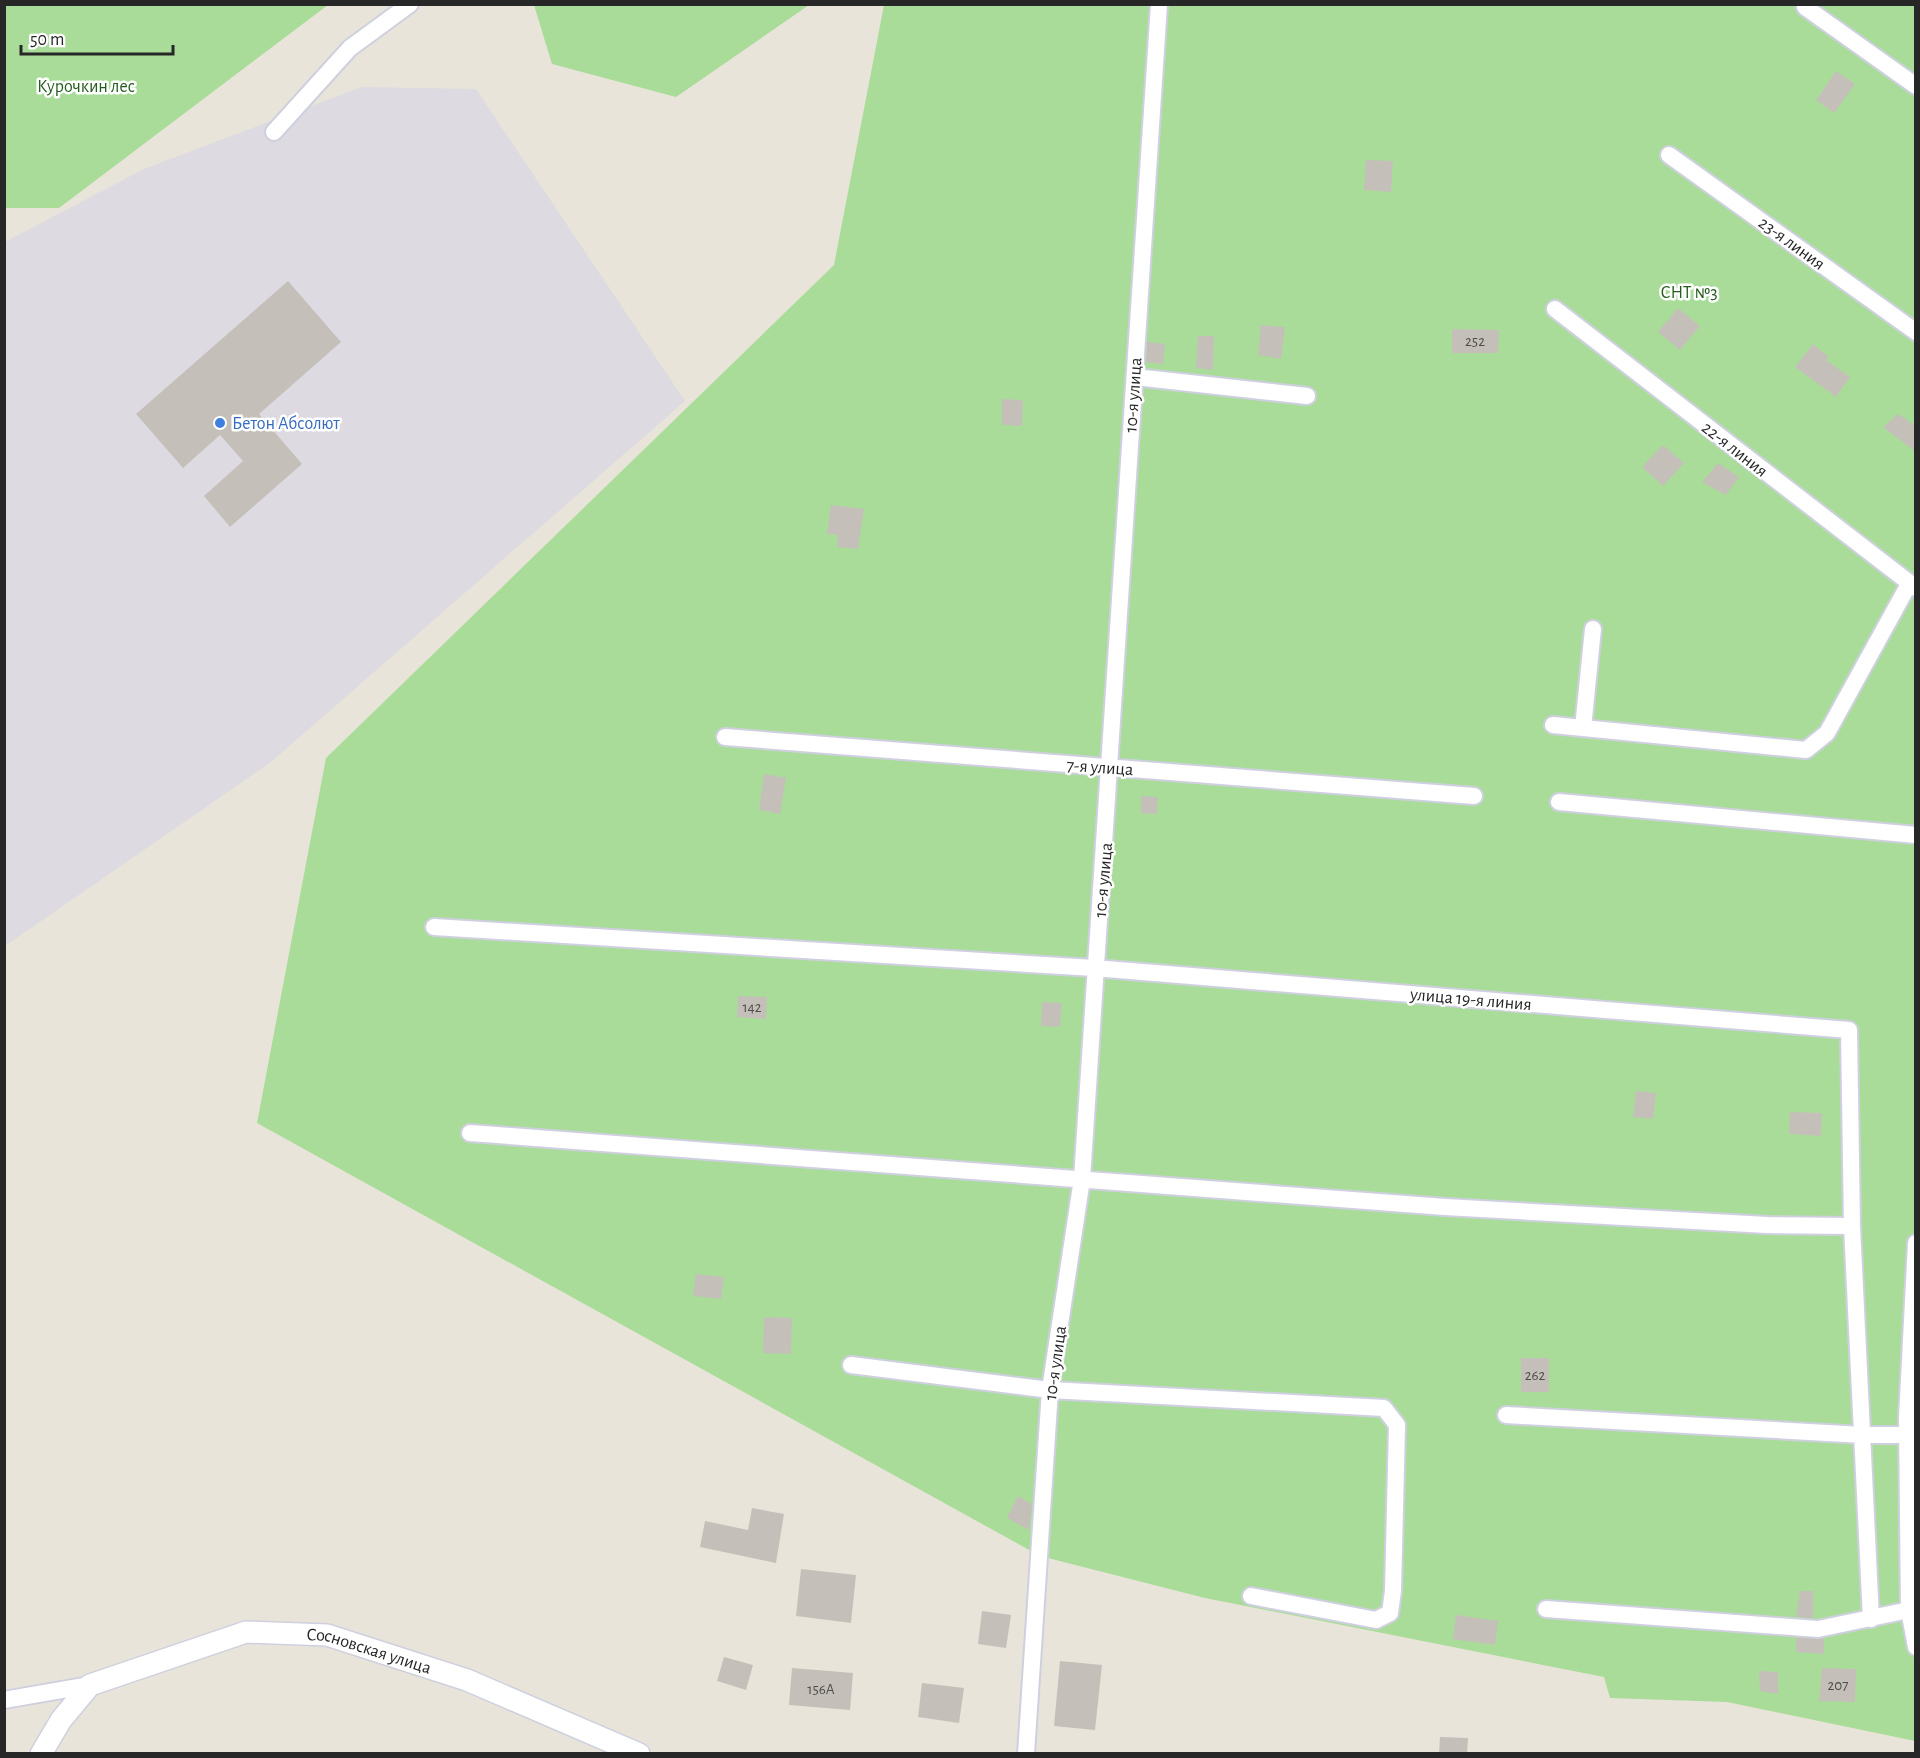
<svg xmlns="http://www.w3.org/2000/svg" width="1920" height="1758" font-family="'Alegreya Sans',sans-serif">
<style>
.industrial{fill:#dddae1}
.green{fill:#a9dc99}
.building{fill:#c4c0b9}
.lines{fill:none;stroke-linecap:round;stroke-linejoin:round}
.minor-casing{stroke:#cfd0df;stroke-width:20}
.tertiary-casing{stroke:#cfd0df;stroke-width:24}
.minor{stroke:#fff;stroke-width:16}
.tertiary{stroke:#fff;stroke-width:21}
.shop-dot{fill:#3f7fe0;stroke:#fff;stroke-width:2}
.labels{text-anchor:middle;stroke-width:5;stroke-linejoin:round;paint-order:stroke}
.number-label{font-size:15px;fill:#4e4d4c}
.park-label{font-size:18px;fill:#255d1e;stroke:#fff}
.street-label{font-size:18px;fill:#272727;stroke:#fff}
.shop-label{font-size:18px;fill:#366cbe;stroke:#fff;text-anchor:start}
</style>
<rect width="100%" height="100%" fill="#e9e4d9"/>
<path class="industrial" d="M362 87 476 89 685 401 271 762 5 946V242L144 169Z"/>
<path class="green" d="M4 5 5 4 328 5 59 208H5Z
M534 5V4L809 5 676 97 552 64Z
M884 5H1915V1741L1727 1702 1610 1698 1604 1677 1205 1598 1040 1556 257 1123 326 758 834 265Z"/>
<path class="building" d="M1836 71 1855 84 1834 113 1816 100Z
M1366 160 1393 161 1391 192 1364 190Z
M288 281 341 342 259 414 302 464 230 527 204 496 243 461 220 435 183 468 136 414Z
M1678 308 1700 326 1680 350 1658 332Z
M1261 325 1285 327 1281 359 1258 355Z
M1452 329 1499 330 1498 353H1452Z
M1198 336H1214L1213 370 1196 368Z
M1147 342 1165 344 1163 364 1146 362Z
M1813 344 1829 357 1826 360 1850 377 1836 397 1795 367Z
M1002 399 1023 400 1022 426 1002 425Z
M1898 414 1916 426V452L1883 427Z
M1663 445 1684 463 1663 486 1642 467Z
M1718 463 1739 477 1726 495 1702 482Z
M831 505 864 509 858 549 837 547 838 535 827 534Z
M764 774 786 778 780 814 759 810Z
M1141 796 1158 797 1157 814 1141 813Z
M738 996 767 997 766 1019 737 1017Z
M1042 1002 1062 1003 1060 1027 1041 1026Z
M1636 1091 1656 1093 1653 1119 1633 1117Z
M1790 1112 1822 1113 1821 1136 1789 1134Z
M696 1274 724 1277 721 1299 693 1296Z
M764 1317 792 1318 791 1354 763 1353Z
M1521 1358H1549V1392H1521Z
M1018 1496 1032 1504 1029 1530 1007 1518Z
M752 1508 784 1514 776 1563 700 1547 705 1521 748 1530Z
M801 1569 856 1575 851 1623 796 1616Z
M1800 1591H1813V1618L1796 1617Z
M982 1611 1011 1615 1006 1648 978 1644Z
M1456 1615 1498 1621 1495 1645 1453 1639Z
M1796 1638H1824V1654L1796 1652Z
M724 1657 753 1665 746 1690 717 1681Z
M1060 1661 1102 1665 1095 1730 1054 1726Z
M792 1668 853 1673 850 1710 789 1705Z
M1822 1668 1856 1669 1855 1702 1819 1701Z
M1759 1671 1778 1672V1694L1760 1691Z
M922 1683 964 1688 959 1723 918 1717Z
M1440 1737 1468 1738 1467 1754H1439Z"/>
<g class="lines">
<defs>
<path id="minor" d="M1805 7 1916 86
M274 132 350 48 410 4
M1669 155 1916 332
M1555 309 1916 588
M1135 377 1307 396
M1553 725 1806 750 1827 733 1909 584
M1583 728 1593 629
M725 737 1474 796
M1559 802 1916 835
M434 927 1094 968 1849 1030 1852 1226 1871 1619
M470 1133 1445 1207 1767 1225 1852 1226
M1916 1243 1907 1418 1909 1610 1916 1647
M851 1365 1050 1390 1384 1408 1397 1425 1393 1591 1390 1613 1376 1620 1251 1596
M1506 1415 1863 1435H1907
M1546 1609 1818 1629 1909 1610
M4 1700 90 1685
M1026 1754 1050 1390 1082 1179 1159 4"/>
<g id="tertiary">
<path id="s1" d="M41 1754 61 1720 90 1685 246 1632 327 1635 467 1680 639 1754"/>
</g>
</defs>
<use href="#minor" class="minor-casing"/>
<use href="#tertiary" class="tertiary-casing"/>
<use href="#minor" class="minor"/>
<use href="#tertiary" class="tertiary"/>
</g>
<circle class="shop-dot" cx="220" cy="423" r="6"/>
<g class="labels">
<g class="number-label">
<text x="1475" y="346">252</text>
<text x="752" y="1012">142</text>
<text x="1535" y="1380">262</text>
<text x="1838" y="1690">207</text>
<text x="821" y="1694">156А</text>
</g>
<g class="park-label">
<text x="86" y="92">Курочкин лес</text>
<text x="1689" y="298">СНТ №3</text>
</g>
<g class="street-label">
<text transform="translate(1792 243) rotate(36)" y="6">23-я линия</text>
<text transform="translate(1133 395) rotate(-86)" y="6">10-я улица</text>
<text transform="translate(1735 449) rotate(38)" y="6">22-я линия</text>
<text transform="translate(1100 767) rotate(4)" y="6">7-я улица</text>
<text transform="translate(1103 880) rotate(-85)" y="6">10-я улица</text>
<text transform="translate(1471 999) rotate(5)" y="6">улица 19-я линия</text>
<text transform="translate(1055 1363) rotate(-82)" y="6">10-я улица</text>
<text dy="6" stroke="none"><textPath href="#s1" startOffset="375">Сосновская улица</textPath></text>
</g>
<g class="shop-label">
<text x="232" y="429">Бетон Абсолют</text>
</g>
</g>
<rect width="1920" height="1758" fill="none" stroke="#272727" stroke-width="12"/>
<path d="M21 45v9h152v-9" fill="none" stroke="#272727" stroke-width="3"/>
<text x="30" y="45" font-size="18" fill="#272727" stroke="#ffffff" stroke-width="4.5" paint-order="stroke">50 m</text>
</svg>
